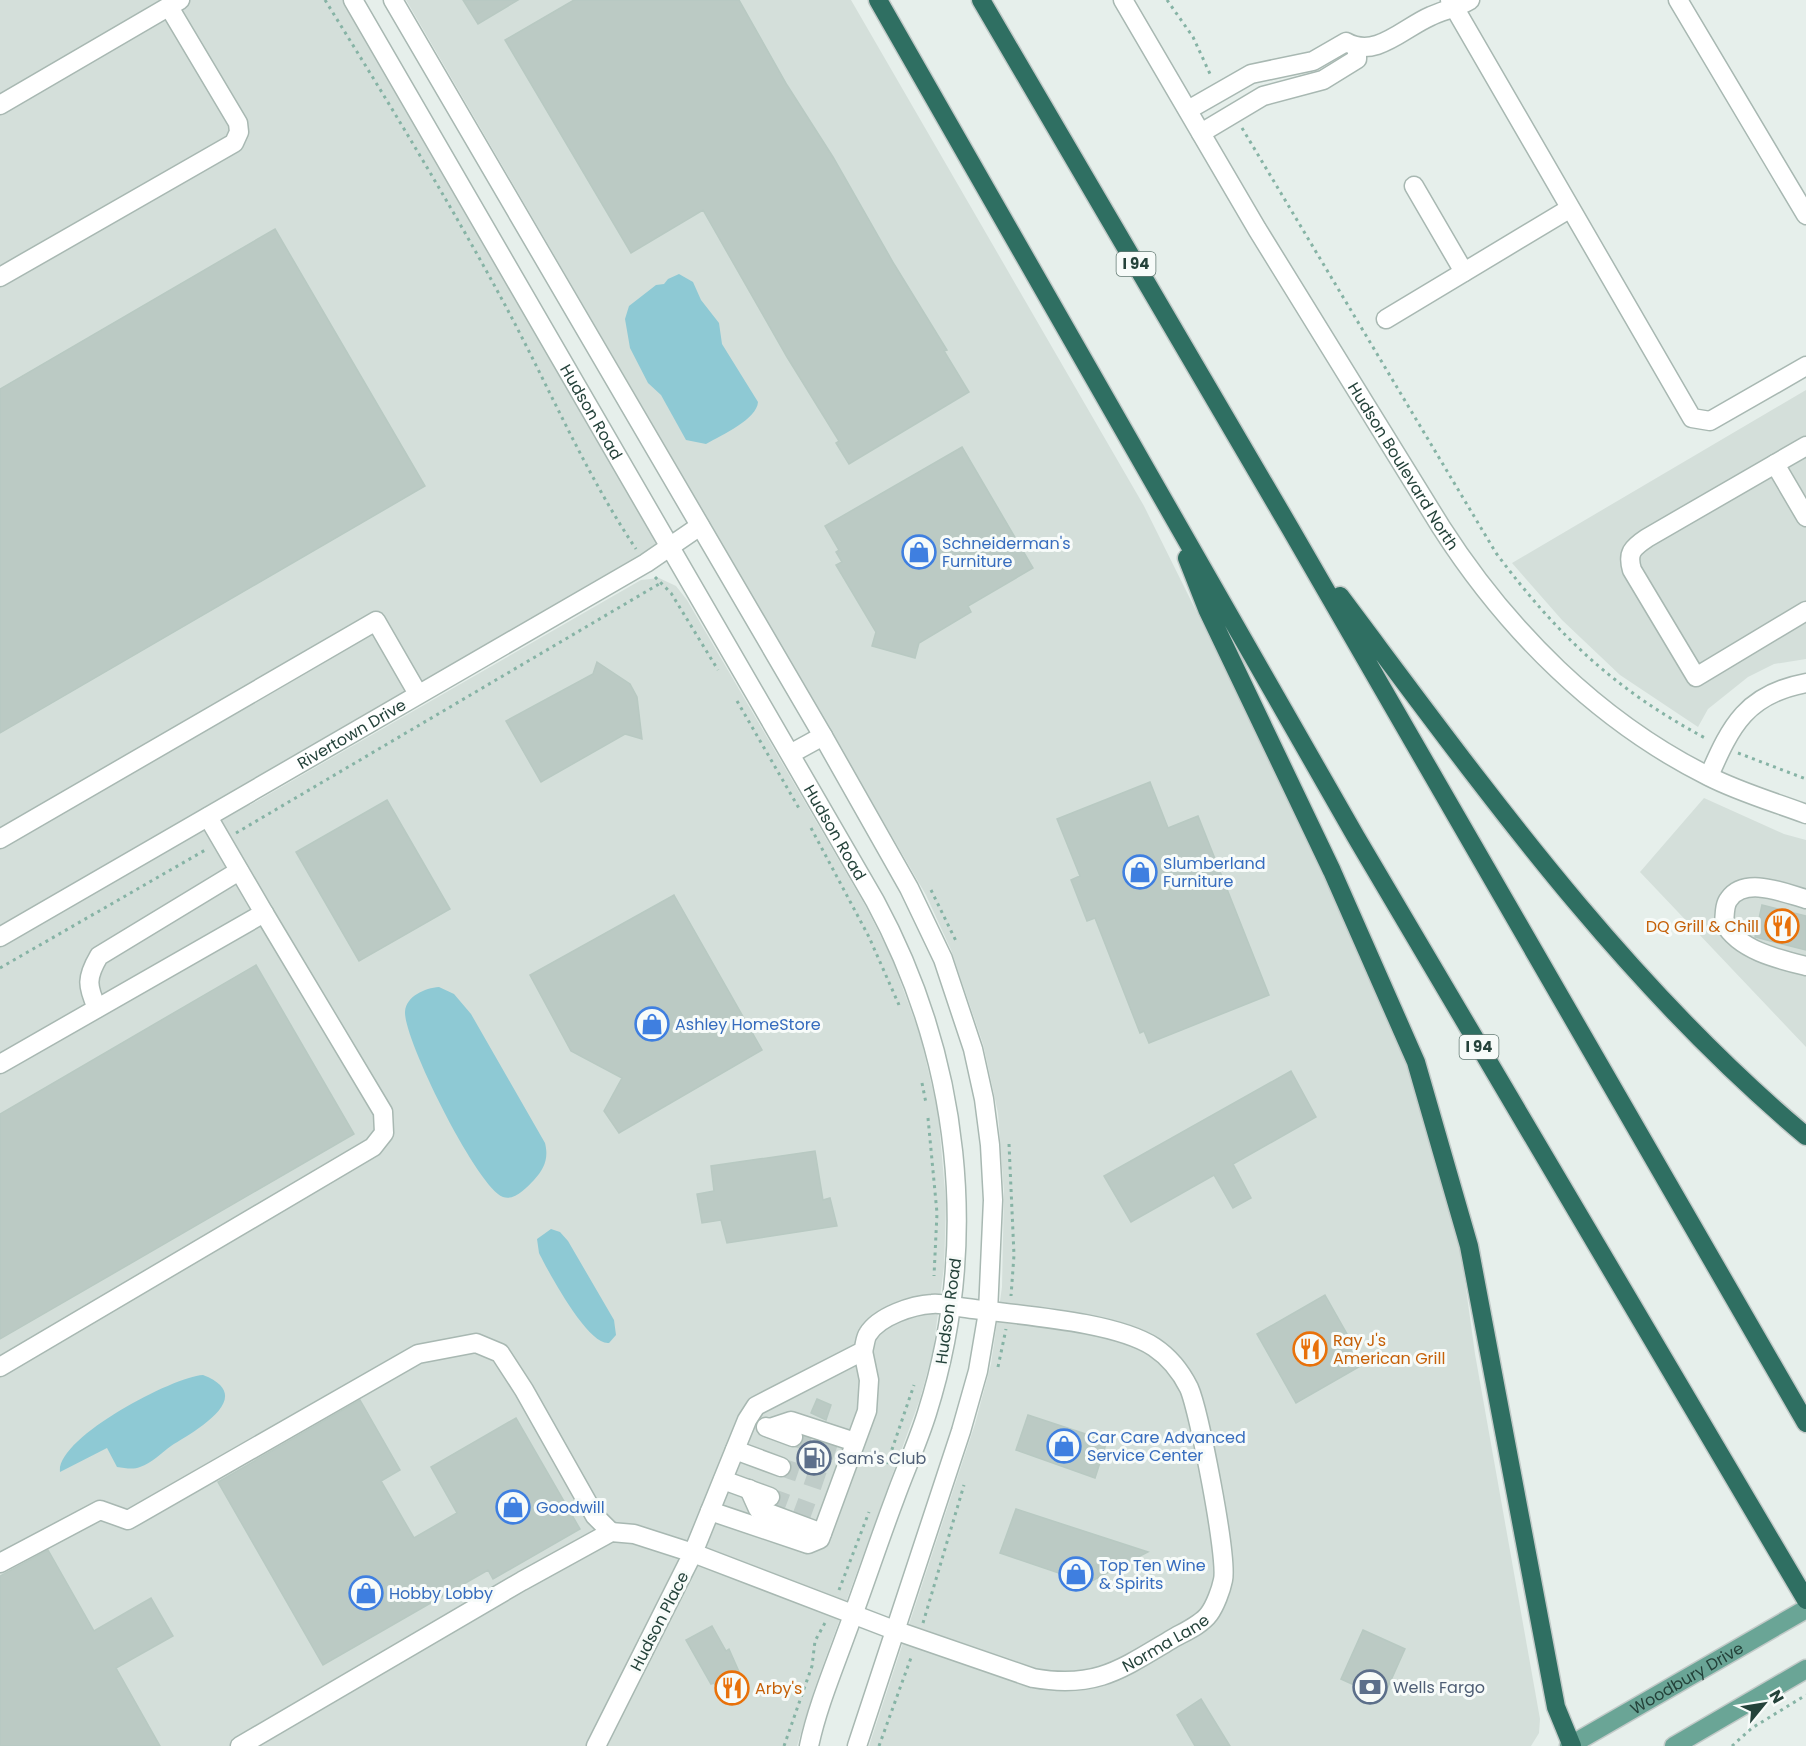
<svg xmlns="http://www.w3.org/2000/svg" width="1806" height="1746" font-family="Poppins,sans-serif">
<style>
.built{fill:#d4dfda}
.water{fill:#8ec9d4}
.building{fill:#bbcac4;stroke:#b8c9c2;stroke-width:1.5}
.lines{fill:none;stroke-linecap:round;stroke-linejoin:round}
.minor-tunnel{stroke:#bfccc8;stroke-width:18;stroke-dasharray:18 9;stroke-linecap:butt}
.minor-casing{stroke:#a8b8b2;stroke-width:21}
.major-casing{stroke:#c2cac8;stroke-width:21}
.highway-casing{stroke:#c2cac8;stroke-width:21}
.path{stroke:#86b3a5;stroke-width:3;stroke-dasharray:3 4.5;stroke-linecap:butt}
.minor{stroke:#fff;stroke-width:18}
.major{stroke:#6aa596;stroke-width:18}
.highway{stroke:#2f6f62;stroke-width:18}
.labels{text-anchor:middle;stroke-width:6;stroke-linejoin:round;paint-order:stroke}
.shield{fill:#f7fbf9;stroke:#637a73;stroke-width:1.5}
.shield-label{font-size:15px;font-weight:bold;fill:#24423a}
.street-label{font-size:16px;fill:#24423a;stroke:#f7fbf9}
.shop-label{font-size:16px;fill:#366cbe;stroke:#f7fbf9;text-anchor:start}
.food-label{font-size:16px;fill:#c56008;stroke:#f7fbf9;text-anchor:start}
.service-label{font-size:16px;fill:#4e5e75;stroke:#f7fbf9;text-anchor:start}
</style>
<rect width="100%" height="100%" fill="#e6efeb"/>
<path class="built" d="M0 0H353L671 546 245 796 250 805 641 580 659 578 676 586 687 600 865 905 891 956 920 1035 938 1112 946 1203 944 1267 933 1351 920 1399 814 1690 797 1746H0Z
M406 0H851L1144 506 1310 840 1399 1042 1414 1086 1460 1245 1475 1354 1540 1719 1539 1733 1531 1746H869L975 1424 991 1364 1002 1287 1004 1192 998 1113 983 1044 951 950 926 895Z
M1806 390V659L1774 664 1748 677 1708 709 1698 727 1620 675 1562 620 1512 563Z
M1704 798 1784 834 1806 840V1047L1640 872Z"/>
<path class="water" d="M679 274 693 282 701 300 719 323 722 344 758 402C757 419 722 435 706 444L686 440 661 395 648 383 630 348 625 319 629 306 656 285 664 284 668 279Z
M439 987 454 994 471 1014 545 1143C549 1159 544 1169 534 1180 526 1188 515 1201 503 1197 477 1187 404 1040 405 1012 406 996 425 988 439 987Z
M551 1229 560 1232 568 1241 614 1320 616 1335 609 1343C588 1346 548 1271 539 1253L537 1239Z
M203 1375C260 1397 191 1433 171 1446 161 1453 152 1463 140 1467 133 1470 125 1468 117 1467L107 1448 60 1472C56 1438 172 1377 203 1375Z"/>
<path class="building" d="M463 0H518L478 24Z
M574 0H739L787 85 833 157 894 264 947 350 944 351 969 392 849 464 836 443 839 441 787 357 703 210 631 253 505 40Z
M275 229 425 486 0 733V389Z
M962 447 1033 568 968 606 971 612 919 643 915 658 872 646 876 632 836 565 842 562 836 552 839 550 825 526Z
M597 662 630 684 637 697 642 739 625 734 541 782 506 721 593 674Z
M1150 782 1168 828 1198 816 1269 995 1149 1043 1144 1031 1140 1033 1095 918 1087 921 1071 880 1080 876 1057 819Z
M387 800 450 909 359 961 296 852Z
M674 895 762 1050 619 1133 604 1111 622 1078 571 1051 530 975Z
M1762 905 1806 916V950L1755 937Z
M256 965 354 1134 0 1339V1114Z
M1291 1071 1316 1117 1233 1164 1251 1198 1233 1208 1214 1175 1131 1222 1104 1176Z
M815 1151 823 1200 830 1198 837 1226 727 1243 721 1220 702 1223 697 1194 714 1191 711 1166Z
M1325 1295 1364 1364 1296 1403 1257 1334Z
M817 1399 831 1405 826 1420 811 1413Z
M360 1400 400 1470 381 1481 414 1538 457 1513 431 1467 516 1418 580 1529 493 1579 488 1570 323 1665 218 1482Z
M1028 1415 1107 1441 1095 1478 1016 1450Z
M1016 1509 1148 1552 1088 1583 1000 1553Z
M48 1550 94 1631 151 1598 173 1636 116 1668 160 1746H0V1576Z
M712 1626 726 1651 729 1649 748 1692 730 1705 725 1702 714 1683 711 1684 686 1640Z
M1363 1630 1405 1649 1383 1698 1341 1679Z
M1201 1699 1230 1746H1195L1177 1715Z"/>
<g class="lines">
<path class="minor-tunnel" d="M793 1437 836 1452
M781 1467 825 1482
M770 1497 813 1513"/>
<defs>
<g id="minor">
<path id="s1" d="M353 0 875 901C960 1058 981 1242 927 1413 918 1442 905 1470 895 1498 878 1543 863 1589 846 1634 833 1670 817 1708 809 1746"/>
<path d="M393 0 823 736 909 888 943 959 973 1049 984 1099 990 1145 993 1200 988 1312 978 1371 961 1431 857 1746"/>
<path id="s2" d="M1123 0 1257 229 1441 527C1507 630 1598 721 1708 776 1739 792 1774 802 1806 814"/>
<path d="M1450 0 1692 418 1710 421 1806 366"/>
<path d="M1678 0 1806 215"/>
<path d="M0 105 180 0"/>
<path d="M1188 110 1251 74 1313 61 1346 42C1376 59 1403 28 1431 16 1444 10 1457 8 1470 0"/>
<path d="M1201 133 1263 96 1323 80 1357 59V48"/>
<path d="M1414 186 1464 272"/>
<path d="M0 277 234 143 239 132 238 123 169 7"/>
<path d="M1386 319 1569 209"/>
<path d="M1806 446 1647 538C1632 548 1627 553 1632 570L1696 677 1806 611"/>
<path d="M1775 464 1806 517"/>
<path d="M792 753 823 736"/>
<path d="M1709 776C1731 725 1747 694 1806 683"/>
<path d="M0 839 376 621 418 694"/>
<path d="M1806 899C1784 893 1745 876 1729 899 1724 905 1725 916 1724 923 1739 950 1777 959 1806 966"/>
<path id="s3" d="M0 937 646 563 700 526"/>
<path d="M97 1008C87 986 86 978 99 956L239 871"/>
<path d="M0 1064 264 913 208 817"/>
<path d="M0 1367 373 1147 384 1133 383 1112 264 913"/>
<path d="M766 1427 793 1437"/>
<path d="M770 1428 791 1421 855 1442"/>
<path d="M735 1450 781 1467"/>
<path d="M723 1480 770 1497"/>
<path d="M749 1489 758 1509 822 1533"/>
<path d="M710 1511 808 1544 820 1539 867 1411 869 1380 863 1351"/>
<path d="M0 1563 100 1510 128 1520 418 1354 476 1343 500 1353 524 1390 595 1516 611 1532"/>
<path id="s4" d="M240 1746 522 1581 611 1532 634 1534 693 1553 894 1630 1033 1678C1095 1689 1120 1670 1172 1639 1184 1632 1201 1625 1209 1614 1215 1606 1221 1590 1223 1580 1228 1558 1199 1411 1189 1388 1181 1372 1169 1357 1154 1347 1113 1320 1011 1315 959 1307 951 1306 941 1303 932 1304 913 1305 879 1316 868 1334 865 1338 865 1346 863 1351L756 1406 747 1420 693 1553 596 1746"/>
</g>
<g id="major">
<path id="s5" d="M1569 1746 1806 1609"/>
<path d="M1674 1746 1806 1669"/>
</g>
<path id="highway" d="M878 0 1356 837 1806 1600
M981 0 1290 528 1806 1423
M1187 558 1207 609 1332 871 1416 1062 1469 1246 1556 1707 1572 1746
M1340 596C1484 788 1621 981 1806 1136"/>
</defs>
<use href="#minor" class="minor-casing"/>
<use href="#major" class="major-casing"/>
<use href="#highway" class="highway-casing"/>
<path class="path" d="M325 0C387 100 449 201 505 305 548 385 585 473 636 549
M1167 0 1193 37 1211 76
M1242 128 1496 553C1558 636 1615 690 1707 739
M655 577 671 593 718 670
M737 701 800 810
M1738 753 1806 779
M811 828 869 937 899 1005
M236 833 659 584
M931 890 956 941
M0 968 207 849
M922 1083 926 1103
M928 1118 937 1213 934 1276
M1009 1144 1014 1255 1011 1296
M998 1367 1006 1329
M887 1464 914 1385
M839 1590 869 1512
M923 1623 964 1485
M784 1746 812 1666 815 1641 826 1621
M879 1746 912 1655
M1732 1746 1752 1728 1806 1695"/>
<use href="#minor" class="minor"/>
<use href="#major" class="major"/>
<use href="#highway" class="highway"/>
</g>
<defs>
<symbol id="shop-ring" viewBox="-11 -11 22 22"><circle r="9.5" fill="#f7fbf9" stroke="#3f7fe0" stroke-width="1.5"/><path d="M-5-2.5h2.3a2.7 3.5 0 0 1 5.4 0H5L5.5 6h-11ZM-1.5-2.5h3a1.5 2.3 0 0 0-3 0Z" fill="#3f7fe0"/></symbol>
<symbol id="restaurant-ring" viewBox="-11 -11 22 22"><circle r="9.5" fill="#f7fbf9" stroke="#e8710a" stroke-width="1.5"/><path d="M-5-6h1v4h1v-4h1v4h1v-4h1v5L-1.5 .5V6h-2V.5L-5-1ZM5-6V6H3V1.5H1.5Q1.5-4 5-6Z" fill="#e8710a"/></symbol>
<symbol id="fuel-ring" viewBox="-11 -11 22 22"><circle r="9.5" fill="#f7fbf9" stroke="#5c6f8a" stroke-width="1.5"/><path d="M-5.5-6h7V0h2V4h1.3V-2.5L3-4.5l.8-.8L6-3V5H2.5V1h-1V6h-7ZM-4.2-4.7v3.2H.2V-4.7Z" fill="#5c6f8a"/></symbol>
<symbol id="bank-ring" viewBox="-11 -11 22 22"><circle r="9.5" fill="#f7fbf9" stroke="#5c6f8a" stroke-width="1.5"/><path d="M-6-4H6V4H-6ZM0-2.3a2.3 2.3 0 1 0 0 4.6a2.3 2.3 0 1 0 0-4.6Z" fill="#5c6f8a"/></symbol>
</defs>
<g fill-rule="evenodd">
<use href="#shop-ring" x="900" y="533" width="38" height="38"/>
<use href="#shop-ring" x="1121" y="853" width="38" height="38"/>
<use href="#restaurant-ring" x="1763" y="907" width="38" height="38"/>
<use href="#shop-ring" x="633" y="1005" width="38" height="38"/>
<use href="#restaurant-ring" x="1291" y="1330" width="38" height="38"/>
<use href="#shop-ring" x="1045" y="1427" width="38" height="38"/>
<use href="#fuel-ring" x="795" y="1439" width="38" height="38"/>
<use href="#shop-ring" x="494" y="1488" width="38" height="38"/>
<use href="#shop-ring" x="1057" y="1555" width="38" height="38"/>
<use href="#shop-ring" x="347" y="1574" width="38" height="38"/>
<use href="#bank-ring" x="1351" y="1668" width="38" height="38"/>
<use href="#restaurant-ring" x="713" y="1669" width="38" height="38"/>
</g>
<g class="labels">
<g class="shield">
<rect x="1116.5" y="252" width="39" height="24" rx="4.5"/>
<rect x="1459.5" y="1035" width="39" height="24" rx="4.5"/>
</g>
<g class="shield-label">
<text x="1136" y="269">I 94</text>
<text x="1479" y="1052">I 94</text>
</g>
<g class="street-label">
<text dy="6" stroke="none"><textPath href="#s1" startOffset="476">Hudson Road</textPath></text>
<text dy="6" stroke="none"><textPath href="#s2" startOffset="544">Hudson Boulevard North</textPath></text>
<text dy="6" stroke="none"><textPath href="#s3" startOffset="406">Rivertown Drive</textPath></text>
<text dy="6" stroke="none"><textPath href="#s1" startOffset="962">Hudson Road</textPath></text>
<text transform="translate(948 1311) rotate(-82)" y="6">Hudson Road</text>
<text transform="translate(659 1621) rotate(-63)" y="6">Hudson Place</text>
<text dy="6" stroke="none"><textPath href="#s4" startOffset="1017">Norma Lane</textPath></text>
<text dy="6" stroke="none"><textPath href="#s5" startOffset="136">Woodbury Drive</textPath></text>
</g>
<g class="shop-label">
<text x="942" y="549">Schneiderman's<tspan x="942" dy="18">Furniture</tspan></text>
<text x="1163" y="869">Slumberland<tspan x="1163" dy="18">Furniture</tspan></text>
<text x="675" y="1030">Ashley HomeStore</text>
<text x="1087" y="1443">Car Care Advanced<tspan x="1087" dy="18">Service Center</tspan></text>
<text x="536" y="1513">Goodwill</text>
<text x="1099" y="1571">Top Ten Wine<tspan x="1099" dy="18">&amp; Spirits</tspan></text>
<text x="389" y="1599">Hobby Lobby</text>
</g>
<g class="food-label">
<text x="1759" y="932" text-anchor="end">DQ Grill &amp; Chill</text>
<text x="1333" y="1346">Ray J's<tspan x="1333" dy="18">American Grill</tspan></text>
<text x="755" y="1694">Arby's</text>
</g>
<g class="service-label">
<text x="837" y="1464">Sam's Club</text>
<text x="1393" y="1693">Wells Fargo</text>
</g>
</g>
<g transform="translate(1764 1704) rotate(60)" stroke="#f7fbf9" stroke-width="4.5" paint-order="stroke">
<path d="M0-4.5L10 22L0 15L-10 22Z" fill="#24423a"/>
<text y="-9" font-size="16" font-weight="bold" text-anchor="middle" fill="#24423a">N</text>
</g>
</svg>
